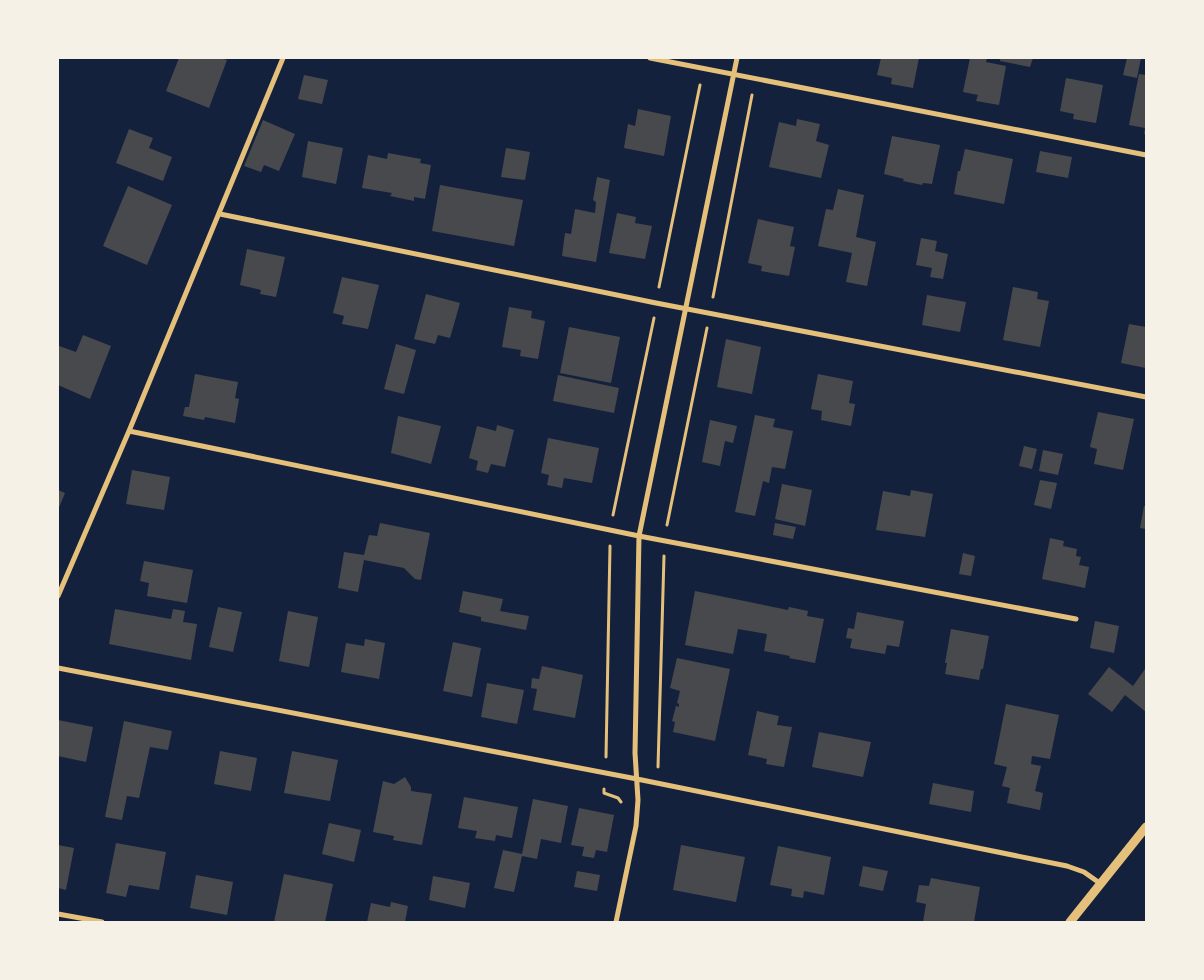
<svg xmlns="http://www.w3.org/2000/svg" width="1204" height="980" font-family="Quicksand,sans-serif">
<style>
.building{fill:#48494c}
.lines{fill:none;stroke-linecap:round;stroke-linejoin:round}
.path{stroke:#e5c07b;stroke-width:3}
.minor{stroke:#e5c07b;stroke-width:5}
.tertiary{stroke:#e5c07b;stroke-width:9}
</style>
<rect width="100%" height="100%" fill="#14213d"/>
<path class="building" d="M179 58H221L227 60 209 108 166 91Z
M881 58H919L913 88 891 84 892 78 877 75Z
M970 58H987L986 62 1006 66 999 105 976 101 978 95 963 92Z
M1000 58H1033L1030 67 1000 61Z
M1127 58H1141L1137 78 1123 75Z
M1139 74 1146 75V134H1144L1145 128 1129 125Z
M304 75 328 80 322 104 298 99Z
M1066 78 1103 85 1096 123 1073 119 1074 114 1060 111Z
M638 109 671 116 664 156 624 148 628 124 635 126Z
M797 119 820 124 816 141 829 145 821 178 769 167 779 122 796 126Z
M263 120 295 134 279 171 264 165 261 172 244 166Z
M129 129 153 138 149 148 172 157 163 181 116 163Z
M892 136 940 145 932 184 923 183 922 185 903 181 904 179 884 174Z
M308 141 343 148 336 184 302 177Z
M506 148 530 152 525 180 501 177Z
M965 149 1013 159 1004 204 954 194 958 171H960Z
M1040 151 1072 157 1068 178 1036 172Z
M388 153 421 159 420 163 431 165 425 199 414 197V201L390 196 392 193 362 188 368 155 387 159Z
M597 177 610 180 596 262 562 256 565 233 571 234 575 209 595 213 596 202 593 200Z
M440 185 523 200 514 246 432 231Z
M128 186 172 205 147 265 103 246Z
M838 189 864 195 856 237 876 242 867 286 846 282 852 253 818 246 826 209 833 210Z
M617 213 636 217 635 223 652 226 645 259 609 253Z
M758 219 794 227 790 246 795 247 789 276 761 271 762 266 748 263Z
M921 238 937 241 935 251 948 254 943 279 930 277 932 268 916 265Z
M247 249 285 257 276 297 260 294 261 290 240 285Z
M342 277 379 285 368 329 342 324 344 316 333 313Z
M1013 287 1038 292 1037 299 1049 301 1040 347 1003 340Z
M426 294 460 303 450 338 438 335 435 344 414 339Z
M927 295 966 302 960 332 922 325Z
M509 307 532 311 531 318 545 321 538 359 520 356 521 350 502 347Z
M1129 324 1146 327V368L1121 363Z
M569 327 620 337 611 383 560 373Z
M83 335 111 346 90 399 58 385V349L59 346 76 352Z
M726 339 761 347 752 394 717 387Z
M396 344 416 350 404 394 384 389Z
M195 374 238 382 235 398 239 399 235 423 205 417 204 420 183 416 185 407H189Z
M818 374 853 381 849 403 855 404 851 426 821 420 822 411 811 409Z
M558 375 619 388 614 413 553 401Z
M1098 412 1134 419 1123 470 1094 464 1097 449 1090 447Z
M755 415 775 419 773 427 793 431 785 469 772 467 769 483 763 481 755 516 735 512Z
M398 416 441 426 431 464 391 453Z
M710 420 737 426 733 443 725 441 720 466 702 462Z
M497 425 514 430 505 467 491 464 488 473 476 470 478 461 469 458 477 426 496 431Z
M548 438 599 448 592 483 564 478 562 488 547 485 549 475 541 473Z
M1024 446 1037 449 1032 469 1019 466Z
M1043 450 1063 454 1058 475 1039 471Z
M132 470 170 477 164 510 126 504Z
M1040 480 1057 483 1051 509 1034 505Z
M782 484 812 490 805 526 775 519Z
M58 490 65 493 58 510Z
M911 490 933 494 925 537 876 530 883 491 910 496Z
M1144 506H1146V529L1140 528Z
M380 523 430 533 421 580 415 579 404 568 364 560 358 592 338 588 344 552 364 555 369 535 377 536Z
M775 523 796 527 793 539 773 535Z
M1050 538 1064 541 1063 546 1077 549 1076 556 1081 557 1079 565 1089 567 1085 588 1042 579Z
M963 553 975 556 971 576 959 574Z
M144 561 193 570 187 603 147 596 149 583 140 581Z
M463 591 503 599 500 611 529 616 526 630 481 621V617L459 612Z
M695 591 788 610 789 607 808 611 807 616 824 619 815 663 789 658 790 656 764 651 767 634 738 629 733 654 685 645Z
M218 607 242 612 233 652 209 647Z
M115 609 171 619 173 609 185 611 183 622 197 624 191 660 109 644Z
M288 611 318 617 309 667 279 661Z
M857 612 904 621 899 647 887 645 885 654 850 648 852 639 846 638 848 628 854 629Z
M1095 621 1119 626 1114 653 1090 648Z
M951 629 989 636 983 669H981L979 680 945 674 947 663H945Z
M365 639 385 643 379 679 341 672 346 643 364 646Z
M453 642 481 648 472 697 443 691Z
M677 658 730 669 715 741 673 732 675 722 672 721 676 706 679 707V704L677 703 680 691 670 688Z
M542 666 583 675 575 718 533 710 537 689 531 688 532 678 539 679Z
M1109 667 1133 686 1145 669 1146 670V712L1125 695 1112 712 1088 694Z
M487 683 524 690 517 724 481 717Z
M1006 704 1059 715 1050 759 1032 756 1031 764 1041 766 1035 791 1043 793 1040 810 1007 803 1010 788 1002 786 1007 767 994 764Z
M757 711 779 716 777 725 792 727 784 767 766 764 767 759 748 755Z
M58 720 93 727 86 762 58 756Z
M124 721 172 731 168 750 150 747 139 798 127 796 122 820 105 817Z
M819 732 871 742 863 777 812 767Z
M220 751 257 758 251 791 214 784Z
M292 751 338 760 330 801 284 793Z
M405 777 411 787V791L432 794 422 845 393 840 394 836 373 832 383 781 394 784Z
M933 783 974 791 971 812 929 804Z
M464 797 518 807 512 838 496 835 495 841 475 838 477 831 458 828Z
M533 799 568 806 561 843 541 839 537 859 522 856 514 892 494 888 503 850 522 854Z
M579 808 614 815 607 852 596 850 594 858 582 856 584 847 571 845Z
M329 823 361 830 354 862 322 854Z
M116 843 166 852 159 890 129 885 126 897 106 893Z
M58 845 74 848 66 890 58 888Z
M681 845 745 857 736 902 673 890Z
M778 846 831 857 824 895 804 891 803 898 791 896 792 889 770 885Z
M863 866 888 871 883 891 859 886Z
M577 871 600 875 597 891 574 887Z
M284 874 333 884 325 922H274Z
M196 875 233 882 227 915 190 908Z
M433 876 470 883 465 908 429 900Z
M931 878 980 887 974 922H923L926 904 916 902 919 885 929 886Z
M391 902 408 906 405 922H367L371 903 390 907Z"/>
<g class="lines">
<path class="path" d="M659 287 700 85
M713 297 752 95
M613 515 654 318
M667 525 707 328
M606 757 610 546
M658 767 664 556
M604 789V793L618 798 621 802"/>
<path class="minor" d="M650 58 1146 155
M220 214 656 303 1146 397
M129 431 639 536 1076 619
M58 596 129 431 283 58
M58 668 637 779 1067 866 1084 872 1101 884
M58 914 102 922
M616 922 636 826 638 800 635 753 639 536 737 58"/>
<path class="tertiary" d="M1070 922 1146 827"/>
</g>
<rect width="1204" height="980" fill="none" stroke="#f6f1e7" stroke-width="118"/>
</svg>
